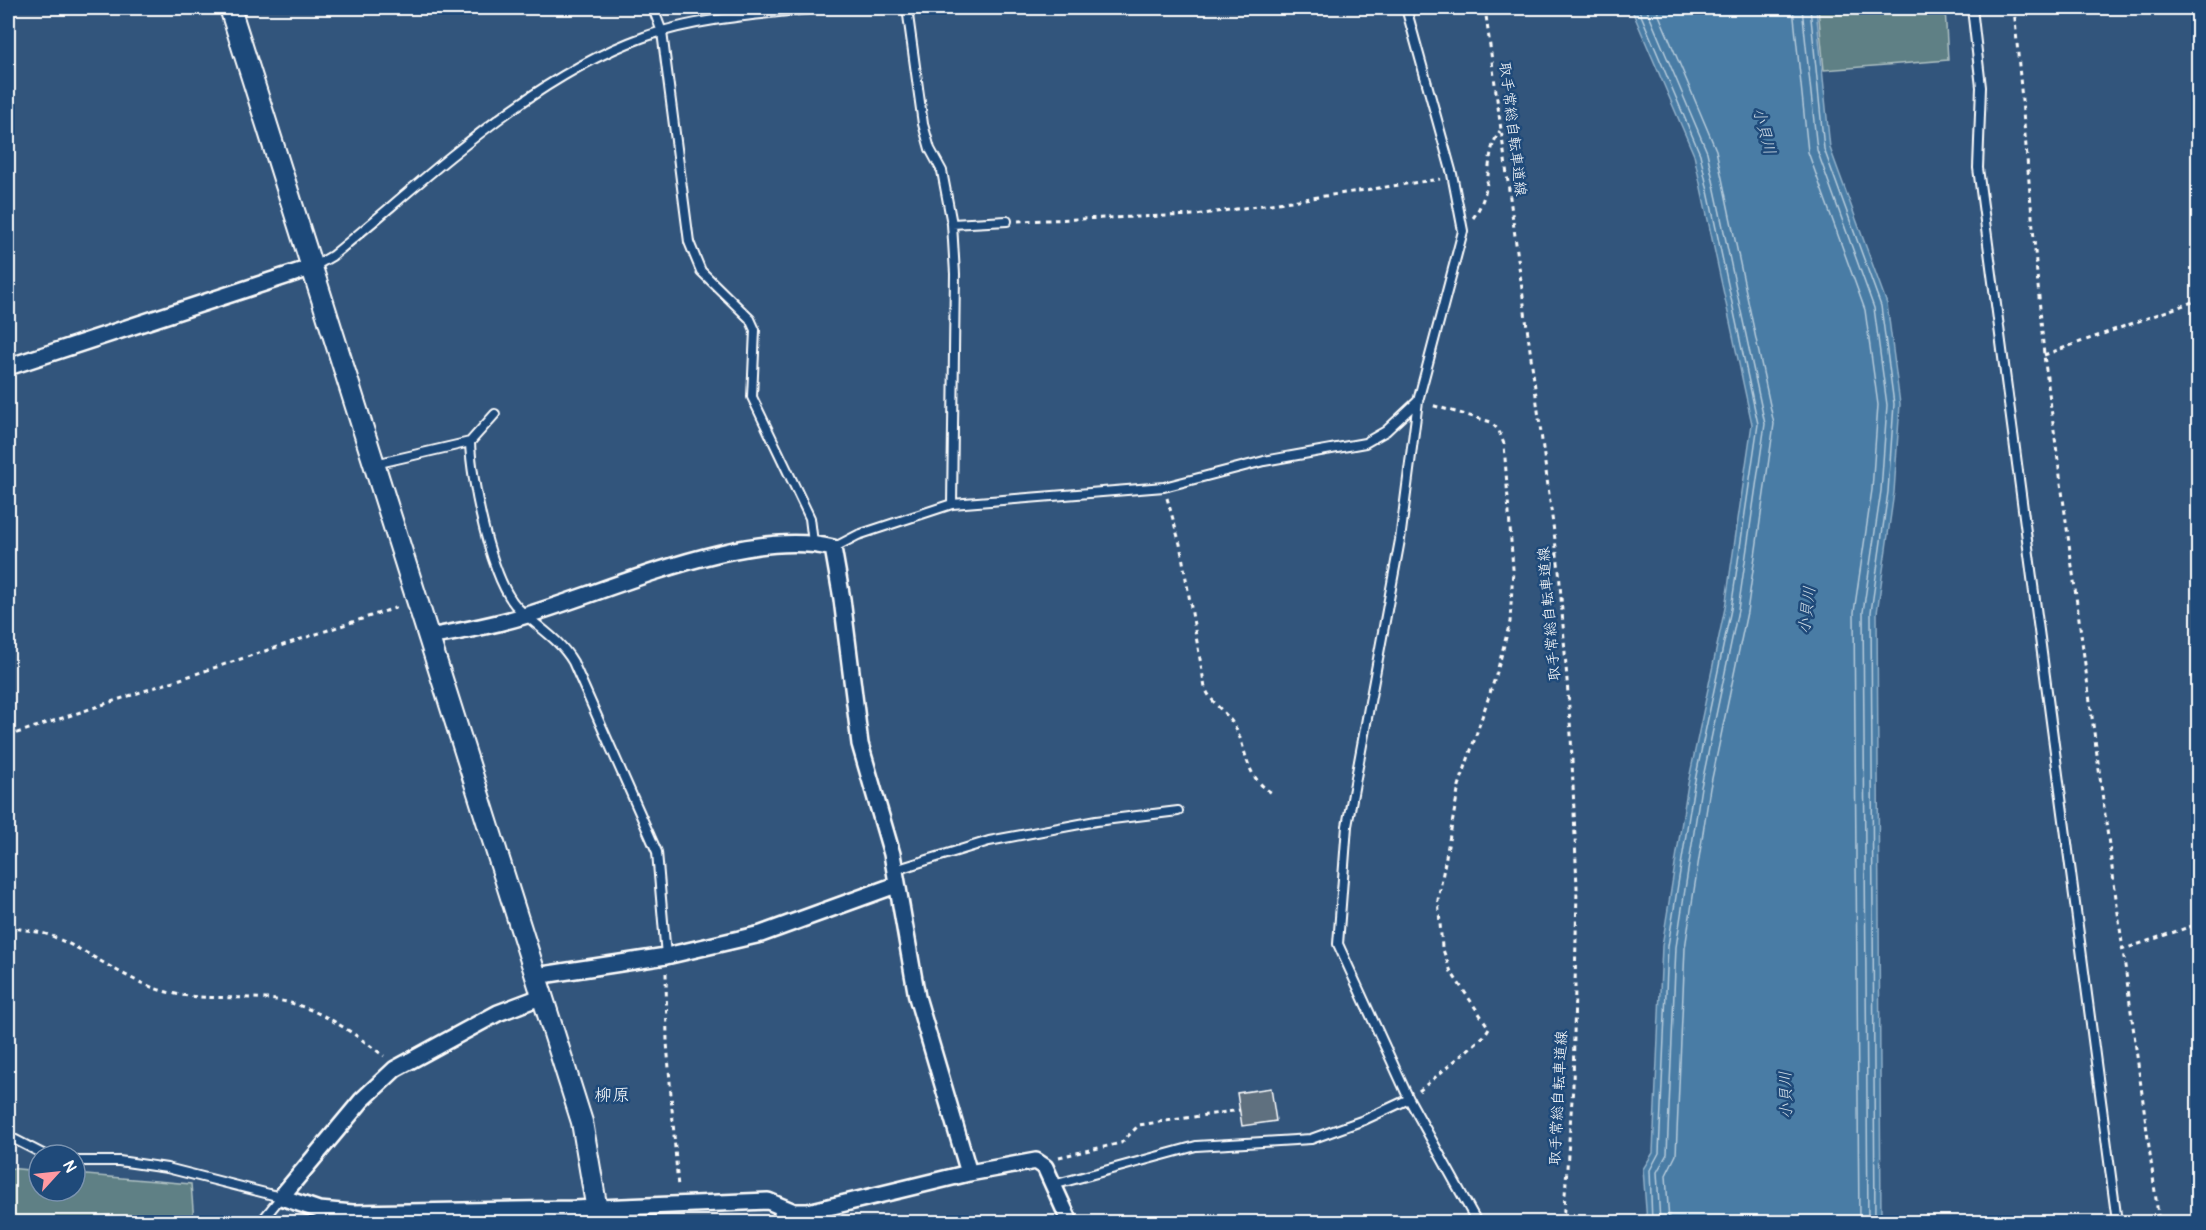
<svg xmlns="http://www.w3.org/2000/svg" width="2206" height="1230" font-family="Pangolin,'Klee One',sans-serif">
<style>
.green{fill:#5e8085;stroke:#aec0c2;stroke-width:1.5}
.water{fill:#487ca5;stroke:#91b0c9;stroke-width:1.5}
.lines{fill:none;stroke-linecap:round;stroke-linejoin:round}
.shore{stroke:#b6cbdb;stroke-width:1.5}
.building{fill:#5e6f7f;stroke:#fff;stroke-width:1.5}
.service-casing{stroke:#fff;stroke-width:12}
.minor-casing{stroke:#fff;stroke-width:20}
.tertiary-casing{stroke:#fff;stroke-width:24}
.path{stroke:#fff;stroke-width:3;stroke-dasharray:4.5 4.5;stroke-linecap:butt}
.service{stroke:#1f4a7a;stroke-width:8}
.minor{stroke:#1f4a7a;stroke-width:15}
.tertiary{stroke:#1f4a7a;stroke-width:20}
.labels{text-anchor:middle;stroke-width:5;stroke-linejoin:round;paint-order:stroke}
.street-label{font-size:15px;fill:#fff;stroke:#1f4a7a}
.water-label{font-size:16px;font-style:italic;fill:#d1dee8;stroke:#1f4a7a}
.quarter-label{font-size:18px;fill:#fff;stroke:#1f4a7a}
</style>
<rect width="100%" height="100%" fill="#32557c"/>
<filter id="ink" filterUnits="userSpaceOnUse"><feTurbulence type="fractalNoise" baseFrequency=".0167" numOctaves="2"/><feDisplacementMap in="SourceGraphic" scale="12" xChannelSelector="R" yChannelSelector="G"/><feConvolveMatrix kernelMatrix="1 2 1 2 8 2 1 2 1" color-interpolation-filters="sRGB"/></filter>
<g filter="url(#ink)">
<path class="green" d="M1818 8H1945L1948 60 1824 70Z
M8 1168 39 1171V1191H75V1174L191 1184 194 1222H8Z"/>
<path class="water" d="M1631 8H1816L1830 148 1887 304 1900 404 1894 492 1877 613 1881 1222H1647L1643 1169 1653 1153 1662 946 1688 784 1725 608 1752 424 1694 155Z"/>
<g class="lines">
<path class="shore" d="M1638 8 1700 154 1758 424 1731 609 1694 785 1668 946 1659 1153 1650 1170 1652 1222
M1646 8 1707 152 1765 424 1738 610 1701 787 1676 947 1667 1154 1657 1172 1660 1222
M1656 8 1716 150 1774 424 1747 612 1710 788 1685 948 1676 1155 1666 1175 1669 1222
M1793 8 1808 152 1865 310 1878 405 1872 490 1854 612 1859 1222
M1802 8 1817 150 1874 308 1887 405 1881 491 1863 612 1868 1222
M1810 8 1824 149 1881 306 1894 404 1888 492 1871 612 1875 1222"/>
</g>
<path class="building" d="M1271 1088 1276 1121 1242 1126 1237 1093Z"/>
<g class="lines">
<defs>
<path id="service" d="M653 8 662 32 689 242 701 271 750 319 755 330 752 397 810 518 813 543
M907 8 923 124 930 149 942 171 952 224 955 274 952 504
M1406 8 1452 174 1463 231 1418 401 1400 540 1347 826 1338 944 1409 1099 1477 1222
M1972 8 1981 87 1978 168 2117 1222
M952 224 1007 221
M313 267 332 256C427 179 527 79 644 37 696 18 764 14 819 8
M470 442C471 480 491 581 518 608 537 627 559 638 573 662L657 852 666 956
M375 464 470 442 495 414
M833 548 858 535 952 504 1164 487 1264 461 1365 443 1386 431 1418 401
M895 870 989 841 1096 821 1178 811
M8 1136 45 1155
M75 1161H119L167 1168 281 1197 261 1222
M1053 1185 1196 1146 1311 1139 1364 1120 1409 1099"/>
<path id="minor" d="M8 367 313 267
M429 637C462 631 495 625 527 615 612 590 747 526 833 548L842 599 860 744 892 854 917 997 969 1173
M536 976 666 956 761 934 896 885
M543 996 498 1013 395 1069 362 1100 281 1197 319 1210 353 1213 574 1209 768 1201 794 1212H808L969 1173 1036 1161 1045 1167 1070 1222
M780 1222 784 1208"/>
<path id="tertiary" d="M230 8 582 1122 599 1222"/>
</defs>
<use href="#service" class="service-casing"/>
<use href="#minor" class="minor-casing"/>
<use href="#tertiary" class="tertiary-casing"/>
<path class="path" d="M1485 8 1559 570 1571 735 1577 888 1573 1086 1563 1222
M2014 8 2044 355 2159 1222
M1473 218C1496 187 1482 156 1500 131
M1018 221 1196 215 1440 179
M2044 355 2198 300
M1167 498 1180 544 1205 688C1212 704 1225 711 1234 725 1249 752 1243 775 1272 793
M8 736 401 606
M8 927C23 930 42 931 56 938 95 954 130 984 171 993 206 1001 241 995 276 1000 317 1006 352 1032 384 1056
M2121 950 2198 924
M666 973 667 1042 678 1188
M1419 1091 1484 1036 1489 1028 1451 972 1442 947 1438 900 1459 786 1497 672 1510 622 1513 569 1504 444 1499 431 1491 422 1431 405
M1059 1157 1121 1143 1139 1125 1240 1110"/>
<use href="#service" class="service"/>
<use href="#minor" class="minor"/>
<use href="#tertiary" class="tertiary"/>
</g>
</g>
<g class="labels">
<g class="street-label">
<text transform="translate(1513 129) rotate(83)" y="5">取手常総自転車道線</text>
<text transform="translate(1549 614) rotate(-95)" y="5">取手常総自転車道線</text>
<text transform="translate(1558 1098) rotate(-87)" y="5">取手常総自転車道線</text>
</g>
<g class="water-label">
<text transform="translate(1765 131) rotate(75)" y="6">小貝川</text>
<text transform="translate(1806 610) rotate(-83)" y="6">小貝川</text>
<text transform="translate(1785 1095) rotate(-91)" y="6">小貝川</text>
</g>
<g class="quarter-label">
<text x="612" y="1101">柳原</text>
</g>
</g>
<rect width="2206" height="1230" fill="none" stroke="#1f4a7a" stroke-width="30"/>
<rect x="15" y="15" width="2176" height="1200" fill="none" stroke="#fff" stroke-width="2" filter="url(#ink)"/>
<g transform="translate(57 1173) rotate(63)"><circle r="28" fill="#1f4a7a" stroke="#7992af" stroke-width="1.5"/>
<path d="M0-4.5L10 22L0 15L-10 22Z" fill="#ff9aa2"/>
<text y="-9" font-size="16" font-weight="bold" text-anchor="middle" fill="#ffffff">N</text>
</g>
</svg>
